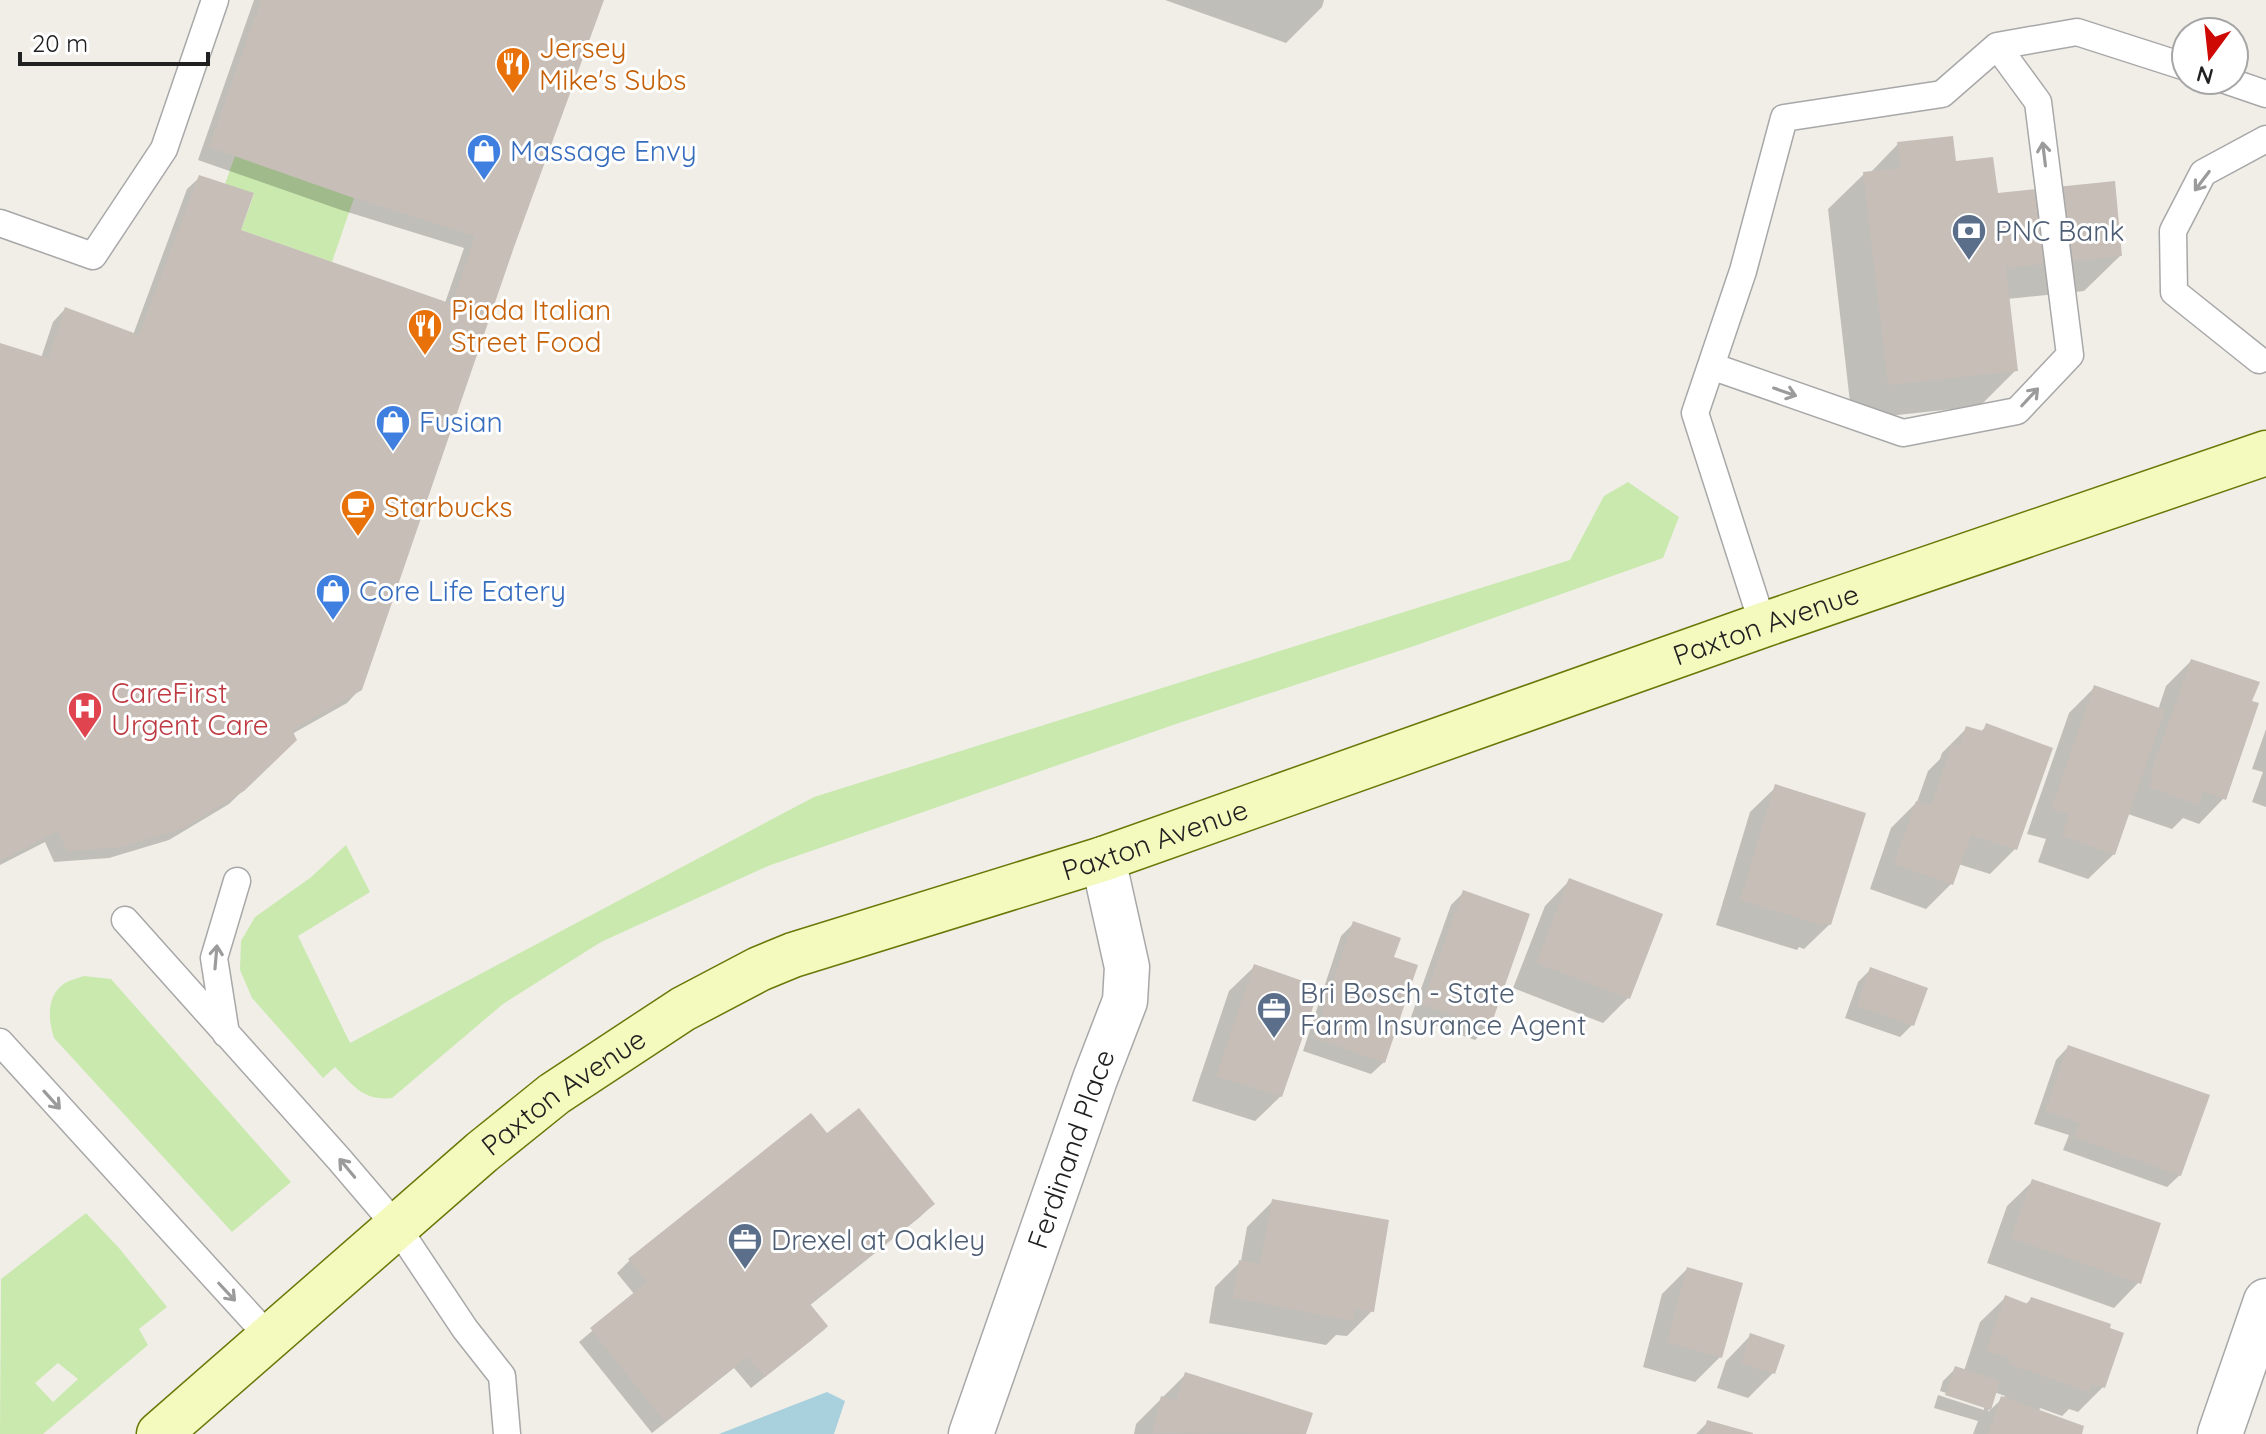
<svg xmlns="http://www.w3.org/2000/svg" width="2266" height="1434" font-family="Quicksand,sans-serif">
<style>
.grass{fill:#cae9af;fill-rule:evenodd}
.water{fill:#a9d0dd}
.shadow{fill:#0003;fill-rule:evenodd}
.building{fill:#c6beb7}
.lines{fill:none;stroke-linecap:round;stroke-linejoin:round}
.lane-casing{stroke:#a8a8a8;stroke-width:29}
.street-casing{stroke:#a8a8a8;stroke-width:47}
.secondary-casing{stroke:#697807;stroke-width:47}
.lane{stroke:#fff;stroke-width:26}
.street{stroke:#fff;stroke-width:44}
.secondary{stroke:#f4f9be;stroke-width:44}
.oneway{stroke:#9b9b9b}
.labels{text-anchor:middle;stroke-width:6;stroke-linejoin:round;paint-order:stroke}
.food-label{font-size:28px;fill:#c56008;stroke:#fff;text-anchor:start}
.shop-label{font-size:28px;fill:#366cbe;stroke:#fff;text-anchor:start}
.service-label{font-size:28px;fill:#4e5e75;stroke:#fff;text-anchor:start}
.street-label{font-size:28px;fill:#212121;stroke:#fff}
.health-label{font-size:28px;fill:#be3a42;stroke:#fff;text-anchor:start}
</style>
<rect width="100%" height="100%" fill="#f1eee8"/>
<path class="grass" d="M235 156 354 198 332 262 241 230 254 194 225 184Z
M1628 482 1679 517 1663 558 1417 645 1176 724 768 866 601 942 503 1004 392 1098C363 1101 354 1086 335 1067L323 1078 252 998 240 970 241 941 255 917 310 878 346 845 370 892 298 936 350 1043 814 797 1570 560 1604 496Z
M84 976 111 979 291 1182 232 1232 54 1038C48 1020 46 995 65 983 70 980 78 978 84 976Z
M86 1213 119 1248 167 1307 139 1329 148 1345 43 1434H0L1 1279ZM58 1363 78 1379 53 1402 35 1383Z"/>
<path class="water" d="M827 1392 845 1401 834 1434H719Z"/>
<path class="shadow" d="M254 0H602L512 247 360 689 347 703 292 734 295 740 229 804 169 840 109 858 54 862 45 842 0 865V345L41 358 53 322 65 309 133 335 187 189 200 177 239 231 445 303 464 248 341 210 198 160Z
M1165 0H1324L1322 7 1286 43Z
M1898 144 1955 163 1996 195 2120 256 2084 291 2007 299 2016 370 1980 406 1852 420 1828 209 1864 174 1870 173Z
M2191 661 2250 702 2224 798 2199 824 2183 818 2172 829 2128 814 2114 854 2088 879 2038 862 2046 839 2027 834 2069 713 2094 688 2158 710 2166 686Z
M1987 726 2015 849 1990 874 1958 864 1951 884 1926 909 1870 889 1891 828 1917 802 1928 771 1940 759 1942 753 1967 728 1980 732Z
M2266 729V807L2252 802 2263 772 2252 769Z
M1776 787 1830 924 1804 949 1799 947 1797 950 1716 925 1750 812Z
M1570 880 1628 998 1603 1023 1513 988 1545 906Z
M1463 893 1488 1027 1475 1040 1411 1017 1451 905Z
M1353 924 1384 1062 1371 1074 1303 1051 1341 936Z
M1255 966 1281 1096 1255 1121 1192 1101 1229 991Z
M1870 970 1913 1024 1900 1037 1845 1018 1858 982Z
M2068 1047 2180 1175 2167 1187 2063 1150 2069 1135 2034 1124 2056 1060Z
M827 1136 933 1204 920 1217 809 1306 813 1339 751 1388 734 1368 652 1433 579 1342 635 1295 617 1273 630 1260Z
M2033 1181 2139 1282 2114 1308 1987 1263 2007 1206Z
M1272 1202 1372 1311 1347 1336 1336 1335 1326 1345 1209 1323 1215 1287 1241 1261 1247 1227Z
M1687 1269 1720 1357 1695 1382 1643 1367 1662 1294Z
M2006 1297 2025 1305 2031 1299 2103 1387 2078 1412 2069 1409 2062 1416 2040 1408 2039 1412 2080 1434H1973L1978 1421 1934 1408 1938 1395 1984 1410V1405L1940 1391 1943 1381 1955 1369 1964 1371 1980 1322ZM1994 1392 2005 1396 1988 1412Z
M1751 1335 1773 1373 1748 1398 1717 1388 1726 1361Z
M1186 1374 1311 1415 1303 1434H1134L1136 1424Z
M1708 1422 1749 1434H1696Z"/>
<path class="building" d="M261 0H604L514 247 362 690 292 730 297 740 244 791 184 828 123 847 67 851 58 831 0 861V343L48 358 65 307 139 335 199 175 254 193 241 230 452 304 475 236 354 198 209 147Z
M1953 136 1956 161 1993 157 1998 193 2115 181 2122 256 2006 268 2018 371 1888 385 1863 172 1901 168 1897 142Z
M2191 659 2260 682 2252 701 2259 703 2226 800 2203 791 2198 805 2149 787 2153 776 2150 775Z
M2094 685 2165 710 2115 855 2062 836 2069 814 2051 809Z
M1986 723 2053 748 2017 850 1971 835 1953 885 1894 864 1916 801 1931 806 1952 743 1959 746 1966 726 1983 731Z
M1775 784 1866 813 1831 925 1824 923V926L1740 900Z
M1569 878 1663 914 1630 999 1536 963Z
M1463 890 1530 914 1490 1028 1422 1005Z
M1353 921 1401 938 1394 957 1418 965 1385 1063 1314 1038Z
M1254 964 1320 987 1282 1097 1216 1076Z
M1870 967 1928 988 1914 1026 1857 1006Z
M2068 1045 2210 1095 2181 1176 2074 1137 2080 1123 2045 1111Z
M859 1108 935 1204 810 1304 828 1326 824 1330 765 1377 747 1357 665 1422 590 1328 647 1282 628 1259 811 1113 827 1133Z
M2032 1179 2161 1223 2141 1284 2011 1238Z
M1272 1199 1389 1220 1374 1312 1355 1309 1353 1321 1233 1298 1239 1260 1260 1264Z
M1687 1267 1743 1283 1722 1358 1667 1342Z
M2005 1295 2028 1304 2031 1297 2111 1324 2110 1328 2124 1333 2105 1388 2092 1384 2089 1392 2009 1364 2010 1358 1986 1351Z
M1750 1333 1785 1345 1775 1374 1741 1363Z
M1955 1366 2000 1381 1991 1410 1945 1395Z
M1185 1372 1313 1413 1306 1434 1152 1433 1161 1396 1176 1400Z
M2001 1396 2084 1426 2082 1434H1988Z
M1707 1420 1753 1433V1434H1703Z"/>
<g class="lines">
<defs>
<path id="lane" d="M2225 80 2266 94
M0 223 93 256 164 149 215 0
M2259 360 2174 292 2173 231 2203 173 2266 139
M1711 366 1903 433 2017 411 2070 355 2038 102 1997 46
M1763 625 1695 413 1743 271 1784 118 1942 94 1997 46 2077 32 2186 67
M125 920 339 1159 397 1227 465 1329 502 1376 507 1434
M226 1034 214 958 237 881
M0 1042 270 1338"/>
<g id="street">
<path id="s1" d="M971 1434 1095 1079 1125 1001 1127 967 1103 859"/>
<path d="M2220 1434 2266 1301"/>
</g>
<g id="secondary">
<path id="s2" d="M159 1434 482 1152 554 1094 683 1009 759 969 793 955 1103 859 1763 625 2266 453"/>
</g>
</defs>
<use href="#lane" class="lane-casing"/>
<use href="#street" class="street-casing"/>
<use href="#secondary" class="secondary-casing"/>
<use href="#lane" class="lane"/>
<use href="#street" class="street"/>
<use href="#secondary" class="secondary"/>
</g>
<defs><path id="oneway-shaft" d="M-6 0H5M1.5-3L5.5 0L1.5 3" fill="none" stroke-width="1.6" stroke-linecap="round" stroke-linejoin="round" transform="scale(2)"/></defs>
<g class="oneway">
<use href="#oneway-shaft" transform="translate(2044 154) rotate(-97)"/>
<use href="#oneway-shaft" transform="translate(2202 181) rotate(127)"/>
<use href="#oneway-shaft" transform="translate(1785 392) rotate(19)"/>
<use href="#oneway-shaft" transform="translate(2030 397) rotate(-47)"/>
<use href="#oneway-shaft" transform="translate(216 957) rotate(-85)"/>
<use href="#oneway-shaft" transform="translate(52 1100) rotate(48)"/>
<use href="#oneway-shaft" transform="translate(347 1168) rotate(-130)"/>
<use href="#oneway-shaft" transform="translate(227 1292) rotate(47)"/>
</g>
<defs>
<symbol id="restaurant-pin" viewBox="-11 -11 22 30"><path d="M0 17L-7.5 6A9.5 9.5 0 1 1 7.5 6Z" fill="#e8710a" stroke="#fff"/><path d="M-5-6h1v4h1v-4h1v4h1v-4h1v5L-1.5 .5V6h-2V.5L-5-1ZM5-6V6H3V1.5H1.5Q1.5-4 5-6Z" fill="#fff"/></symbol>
<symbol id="shop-pin" viewBox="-11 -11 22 30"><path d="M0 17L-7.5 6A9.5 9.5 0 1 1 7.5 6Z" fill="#3f7fe0" stroke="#fff"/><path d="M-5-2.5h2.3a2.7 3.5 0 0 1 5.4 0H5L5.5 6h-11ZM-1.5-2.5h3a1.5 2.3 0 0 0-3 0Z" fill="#fff"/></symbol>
<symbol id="bank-pin" viewBox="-11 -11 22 30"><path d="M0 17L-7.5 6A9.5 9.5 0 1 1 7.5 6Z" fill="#5c6f8a" stroke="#fff"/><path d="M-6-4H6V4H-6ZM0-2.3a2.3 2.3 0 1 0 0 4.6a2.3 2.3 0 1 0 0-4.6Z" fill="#fff"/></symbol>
<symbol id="cafe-pin" viewBox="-11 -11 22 30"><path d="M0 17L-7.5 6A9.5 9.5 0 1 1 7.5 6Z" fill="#e8710a" stroke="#fff"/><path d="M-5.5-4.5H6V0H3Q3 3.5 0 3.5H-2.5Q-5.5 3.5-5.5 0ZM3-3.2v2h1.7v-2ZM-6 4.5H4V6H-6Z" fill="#fff"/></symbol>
<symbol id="hospital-pin" viewBox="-11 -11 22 30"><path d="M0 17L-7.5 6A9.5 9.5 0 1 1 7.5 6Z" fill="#e0444e" stroke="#fff"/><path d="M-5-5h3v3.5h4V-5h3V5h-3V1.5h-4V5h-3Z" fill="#fff"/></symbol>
<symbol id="office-pin" viewBox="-11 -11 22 30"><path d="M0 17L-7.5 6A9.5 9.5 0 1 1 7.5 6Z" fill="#5c6f8a" stroke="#fff"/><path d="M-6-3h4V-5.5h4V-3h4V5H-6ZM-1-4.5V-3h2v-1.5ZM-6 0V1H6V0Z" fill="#fff"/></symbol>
</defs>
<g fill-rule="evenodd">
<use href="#restaurant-pin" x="493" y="44" width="40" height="54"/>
<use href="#shop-pin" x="464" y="131" width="40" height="54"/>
<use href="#bank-pin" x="1949" y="211" width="40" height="54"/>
<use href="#restaurant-pin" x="405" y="306" width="40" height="54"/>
<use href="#shop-pin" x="373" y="402" width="40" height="54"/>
<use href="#cafe-pin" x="338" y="487" width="40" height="54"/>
<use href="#shop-pin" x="313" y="571" width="40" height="54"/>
<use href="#hospital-pin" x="65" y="689" width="40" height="54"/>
<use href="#office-pin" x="1254" y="989" width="40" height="54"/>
<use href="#office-pin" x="725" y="1220" width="40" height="54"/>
</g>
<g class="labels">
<g class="food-label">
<text x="539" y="58">Jersey<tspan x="539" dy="32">Mike's Subs</tspan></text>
<text x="451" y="320">Piada Italian<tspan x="451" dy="32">Street Food</tspan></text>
<text x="384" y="517">Starbucks</text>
</g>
<g class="shop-label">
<text x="510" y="161">Massage Envy</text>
<text x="419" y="432">Fusian</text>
<text x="359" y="601">Core Life Eatery</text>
</g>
<g class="service-label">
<text x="1995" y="241">PNC Bank</text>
<text x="1300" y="1003">Bri Bosch - State<tspan x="1300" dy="32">Farm Insurance Agent</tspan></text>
<text x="771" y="1250">Drexel at Oakley</text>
</g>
<g class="street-label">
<text dy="10" stroke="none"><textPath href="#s2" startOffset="1826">Paxton Avenue</textPath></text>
<text dy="10" stroke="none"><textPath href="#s2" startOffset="1178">Paxton Avenue</textPath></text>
<text dy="10" stroke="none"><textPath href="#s2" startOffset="530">Paxton Avenue</textPath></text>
<text dy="10" stroke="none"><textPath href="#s1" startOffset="302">Ferdinand Place</textPath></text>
</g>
<g class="health-label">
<text x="111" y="703">CareFirst<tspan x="111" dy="32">Urgent Care</tspan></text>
</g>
</g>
<g transform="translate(2210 56) rotate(195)"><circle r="38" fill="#ffffff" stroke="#a6a6a6" stroke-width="2"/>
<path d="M0-6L14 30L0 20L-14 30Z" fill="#ce0904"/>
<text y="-12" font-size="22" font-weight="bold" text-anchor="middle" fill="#212121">N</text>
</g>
<path d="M20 52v12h188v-12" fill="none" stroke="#212121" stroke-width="4"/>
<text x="32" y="52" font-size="24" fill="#212121" stroke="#ffffff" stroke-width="6" paint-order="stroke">20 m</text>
</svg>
